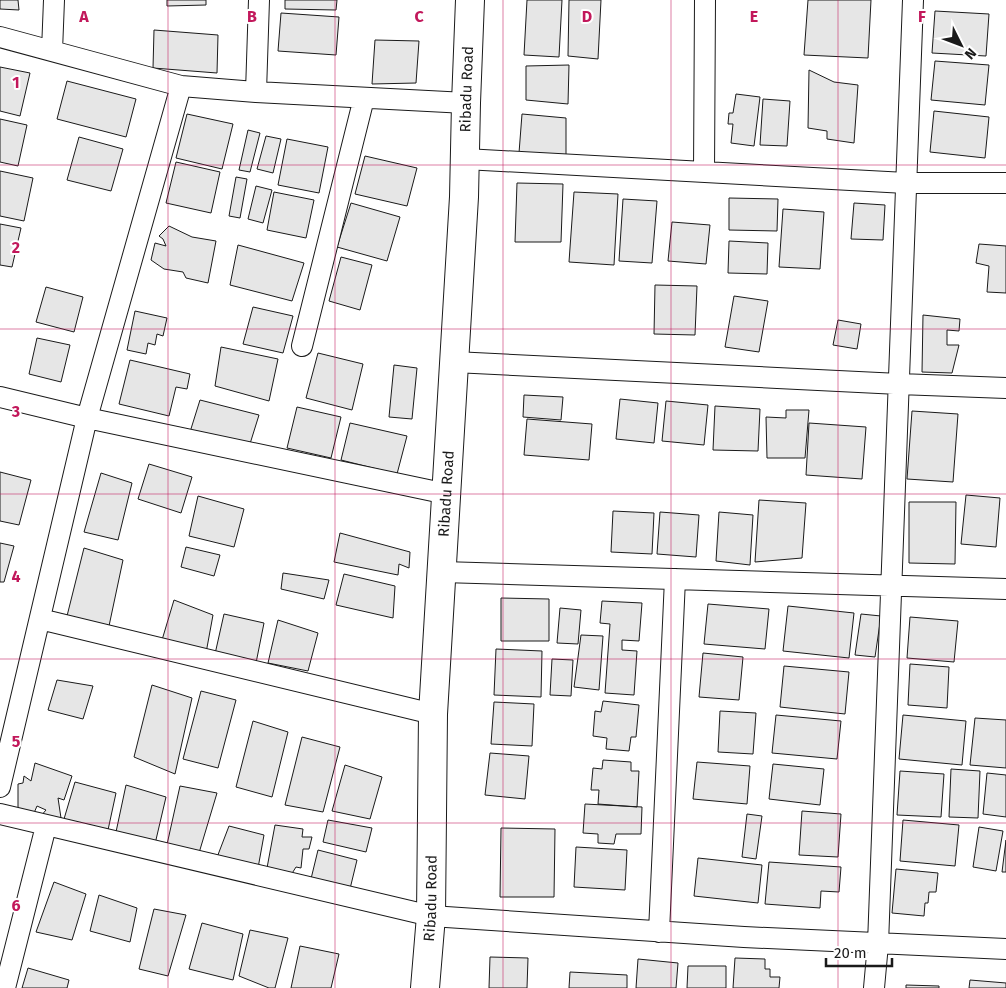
<svg xmlns="http://www.w3.org/2000/svg" width="1006" height="988" font-family="'Fira Sans',sans-serif">
<style>
.building{fill:#e6e6e6;stroke:#1a1a1a}
.lines{fill:none;stroke-linecap:round;stroke-linejoin:round}
.street-casing{stroke:#1a1a1a;stroke-width:22}
.secondary-casing{stroke:#1a1a1a;stroke-width:30}
.street{stroke:#fff;stroke-width:20}
.secondary{stroke:#fff;stroke-width:28}
.grid{fill:none;stroke:#c2185b;stroke-width:1;stroke-opacity:0.55}
.labels{text-anchor:middle;stroke-width:4;stroke-linejoin:round;paint-order:stroke}
.street-label{font-size:15px;fill:#1a1a1a;stroke:#fff}
.grid-label{font-size:16px;text-anchor:middle;font-weight:bold;fill:#c2185b;stroke:#fff;stroke-width:4;stroke-linejoin:round;paint-order:stroke}
</style>
<rect width="100%" height="100%" fill="#fff"/>
<path class="building" d="M0 0H18L19 10 0 9Z
M167 0H206V5L167 6Z
M285 0H337L336 10 285 9Z
M527 0H562L559 57 524 55Z
M569 0H601L598 59 568 56Z
M808 0H871L868 58 804 55Z
M935 11 989 14 986 56 932 53Z
M281 13 339 17 336 55 278 51Z
M154 30 218 35 217 73 153 68Z
M375 40 419 41 416 83 372 84Z
M935 61 989 65 985 105 931 100Z
M569 65 568 104 526 100V66Z
M0 67 30 73 20 116 0 111Z
M809 70 834 82 858 85 854 143 827 139V131L808 128Z
M67 81 136 99 126 137 57 119Z
M736 94 760 97 754 146 731 143 733 124H728L729 113H733Z
M763 99 790 101 787 146 760 145Z
M934 111 989 117 985 158 930 152Z
M187 114 233 124 222 169 176 158Z
M522 114 566 118V155L519 153Z
M0 119 27 125 18 166 0 162Z
M248 130 260 133 250 172 239 170Z
M266 136 281 139 273 173 257 169Z
M79 137 123 149 111 191 67 180Z
M287 139 328 147 319 193 278 185Z
M365 156 417 168 407 206 355 194Z
M176 162 220 172 211 213 166 203Z
M0 171 33 178 24 221 0 216Z
M236 177 247 179 240 218 229 216Z
M517 183 563 184 561 242H515Z
M256 186 272 190 263 223 248 219Z
M274 192 314 200 306 238 267 230Z
M574 192 618 194 614 265 569 262Z
M729 198 778 199 777 231 729 230Z
M623 199 657 201 652 263 619 261Z
M351 203 400 217 387 261 337 247Z
M854 203 885 205 883 240 851 239Z
M783 209 824 212 820 269 779 267Z
M672 222 710 225 706 264 668 261Z
M0 224 21 228 12 267 0 265Z
M169 226 192 237 216 241 208 283 186 278 183 272 164 269 151 260 155 243 166 246 163 239 159 236Z
M729 241 768 243 767 274 728 273Z
M979 244 1006 246V293L987 292 989 266 976 263Z
M238 245 304 263 292 301 230 285Z
M341 257 372 265 360 310 329 301Z
M655 285 697 286 695 335 654 334Z
M46 287 83 297 74 332 36 322Z
M734 296 768 301 759 352 725 347Z
M253 307 293 316 283 353 243 344Z
M135 311 167 318 163 336 157 334 155 345 148 343 146 354 127 350Z
M923 315 960 319 959 331 947 330V345H959L952 373 922 372Z
M838 320 861 324 857 349 833 345Z
M37 338 70 345 61 382 29 374Z
M221 347 278 359 269 401 215 386Z
M318 353 363 364 352 410 306 398Z
M130 360 190 374 187 389 176 387 169 416 119 404Z
M394 365 417 368 412 419 389 417Z
M524 395 563 397 561 420 523 417Z
M620 399 658 403 654 443 616 439Z
M200 400 259 415 249 447 190 432Z
M666 401 708 405 704 445 662 441Z
M715 406 760 409 758 451 713 450Z
M297 407 341 417 331 458 287 448Z
M786 410H809L805 458H767L766 417 786 418Z
M912 411 958 414 953 482 907 479Z
M527 419 592 424 589 460 524 455Z
M350 423 407 436 397 474 341 460Z
M809 423 866 427 862 479 806 475Z
M149 464 192 477 181 513 138 499Z
M0 472 31 480 19 525 0 521Z
M101 473 132 483 118 540 84 532Z
M966 495 1000 498 996 547 961 544Z
M198 496 244 509 234 547 189 536Z
M759 500 806 503 802 558 755 562Z
M909 502H956L955 564 909 563Z
M613 511 654 513 652 554 611 552Z
M660 512 699 515 696 557 657 554Z
M719 512 753 515 750 565 716 561Z
M340 533 410 552 409 568 399 564 398 575 334 562Z
M0 543 14 546 4 582H0Z
M186 547 220 555 214 576 181 567Z
M84 548 123 560 109 626 67 616Z
M283 573 329 580 324 599 281 589Z
M344 574 395 586 393 618 336 605Z
M501 598 549 599V641H501Z
M174 600 213 615 206 653 162 640Z
M602 601 642 603 639 641 622 640V650L637 651 634 695 605 693 610 624 600 623Z
M708 604 769 609 765 649 704 644Z
M788 606 854 613 849 658 783 651Z
M560 608 581 610 578 644 557 643Z
M224 614 264 623 256 663 215 654Z
M861 614 881 616 875 657 855 655Z
M910 617 958 621 954 662 907 658Z
M278 620 318 633 308 671 268 663Z
M581 635 603 636 599 690 574 687Z
M496 649 542 651 541 697 494 695Z
M703 653 743 657 739 700 699 697Z
M552 659 573 660 571 696 550 695Z
M910 664 949 667 947 708 908 705Z
M784 666 849 672 845 714 780 707Z
M57 680 93 686 83 719 48 710Z
M152 685 192 698 175 774 134 757Z
M201 691 236 700 218 768 183 759Z
M603 701 639 705 636 737H631L629 751 606 749 607 738 593 736 595 711 601 712Z
M494 702 534 704 532 746 491 744Z
M720 711 756 713 753 754 718 752Z
M776 715 841 721 837 759 772 753Z
M903 715 966 721 962 765 899 759Z
M975 718 1006 720V768L970 765Z
M253 721 288 732 272 797 236 787Z
M302 737 340 747 323 812 285 805Z
M490 753 529 756 525 799 485 795Z
M603 760 631 762V771H639L637 807 598 804 599 790H591L593 768 602 769Z
M697 762 750 766 747 804 693 799Z
M35 763 72 776 64 800 58 798 61 818 40 817 46 810 37 806 34 813 18 811V784L23 783 24 776 31 781Z
M773 764 824 769 820 805 769 799Z
M345 765 382 777 370 819 332 811Z
M951 769 980 771 978 818 949 817Z
M900 771 944 774 941 817 897 815Z
M987 773 1006 775V817L983 814Z
M75 782 116 793 108 830 64 819Z
M126 785 166 797 155 844 116 832Z
M180 786 217 793 199 853 166 849Z
M585 804 642 807 641 834H616L614 844 598 843V834L583 833Z
M802 811 841 814 838 857 799 855Z
M747 814 762 816 756 859 742 857Z
M328 820 372 828 366 852 323 842Z
M903 820 959 825 955 866 900 861Z
M275 825 303 829 302 837H312L309 849H303L301 868 296 867 291 875 267 868Z
M229 826 264 835 258 868 216 860Z
M979 827 1003 831 996 871 973 867Z
M501 828 555 829 554 897H500Z
M1006 840V872H1002Z
M576 847 627 850 625 890 574 887Z
M318 850 357 860 349 893 310 883Z
M698 858 762 865 758 903 694 896Z
M769 862 841 867 839 892 821 891 820 908 765 904Z
M896 869 938 873 936 892H929L928 903H925L924 916 892 913Z
M54 882 86 894 72 940 36 932Z
M99 895 137 908 130 942 90 931Z
M154 909 186 915 168 976 139 969Z
M202 923 243 934 233 980 189 969Z
M250 930 288 938 275 988H269L239 976Z
M300 946 339 954 331 988H291Z
M490 957 528 958 527 988H489Z
M735 958 765 959V969H770V977H780L779 988H733Z
M638 959 678 963 676 988H636Z
M688 966H726V988H687Z
M28 968 69 980 67 988H22Z
M570 972 627 975V988H569Z
M970 980 1006 983V988H969Z
M906 985 939 986V988H906Z"/>
<g class="lines">
<defs>
<path id="street" d="M0 37 181 86 256 92 466 103
M52 51 54 0
M256 92 259 0
M465 159 906 183H1006
M704 172 705 0
M302 346 364 98
M454 362 899 384 1006 388
M0 397 87 418 181 86
M442 572 1006 589
M40 619 433 714
M0 787 87 418 447 494
M0 814 431 916 744 937 1006 949
M659 932 675 579
M5 988 46 826
M874 988 878 944 913 0"/>
<g id="secondary">
<path id="s1" d="M425 988 431 916 433 714 464 197 466 103 470 0"/>
</g>
</defs>
<use href="#street" class="street-casing"/>
<use href="#secondary" class="secondary-casing"/>
<use href="#street" class="street"/>
<use href="#secondary" class="secondary"/>
</g>
<path class="grid" d="M168 0V988M335 0V988M503 0V988M671 0V988M838 0V988M0 165H1006M0 329H1006M0 494H1006M0 659H1006M0 823H1006"/>
<g class="labels">
<g class="street-label">
<text dy="5" stroke="none"><textPath href="#s1" startOffset="900">Ribadu Road</textPath></text>
<text dy="5" stroke="none"><textPath href="#s1" startOffset="495">Ribadu Road</textPath></text>
<text dy="5" stroke="none"><textPath href="#s1" startOffset="90">Ribadu Road</textPath></text>
</g>
</g>
<g class="grid-label">
<text x="84" y="22">A</text>
<text x="252" y="22">B</text>
<text x="419" y="22">C</text>
<text x="587" y="22">D</text>
<text x="754" y="22">E</text>
<text x="922" y="22">F</text>
<text x="16" y="88">1</text>
<text x="16" y="253">2</text>
<text x="16" y="417">3</text>
<text x="16" y="582">4</text>
<text x="16" y="747">5</text>
<text x="16" y="911">6</text>
</g>
<g transform="translate(961 45) rotate(132)" stroke="#ffffff" stroke-width="4" paint-order="stroke">
<path d="M0-4L9 19L0 12L-9 19Z" fill="#1a1a1a"/>
<text y="-8" font-size="14" font-weight="bold" text-anchor="middle" fill="#1a1a1a">N</text>
</g>
<path d="M826 958v8h66v-8" fill="none" stroke="#1a1a1a" stroke-width="2.5"/>
<text x="834" y="958" font-size="15" fill="#1a1a1a" stroke="#ffffff" stroke-width="4" paint-order="stroke">20 m</text>
</svg>
